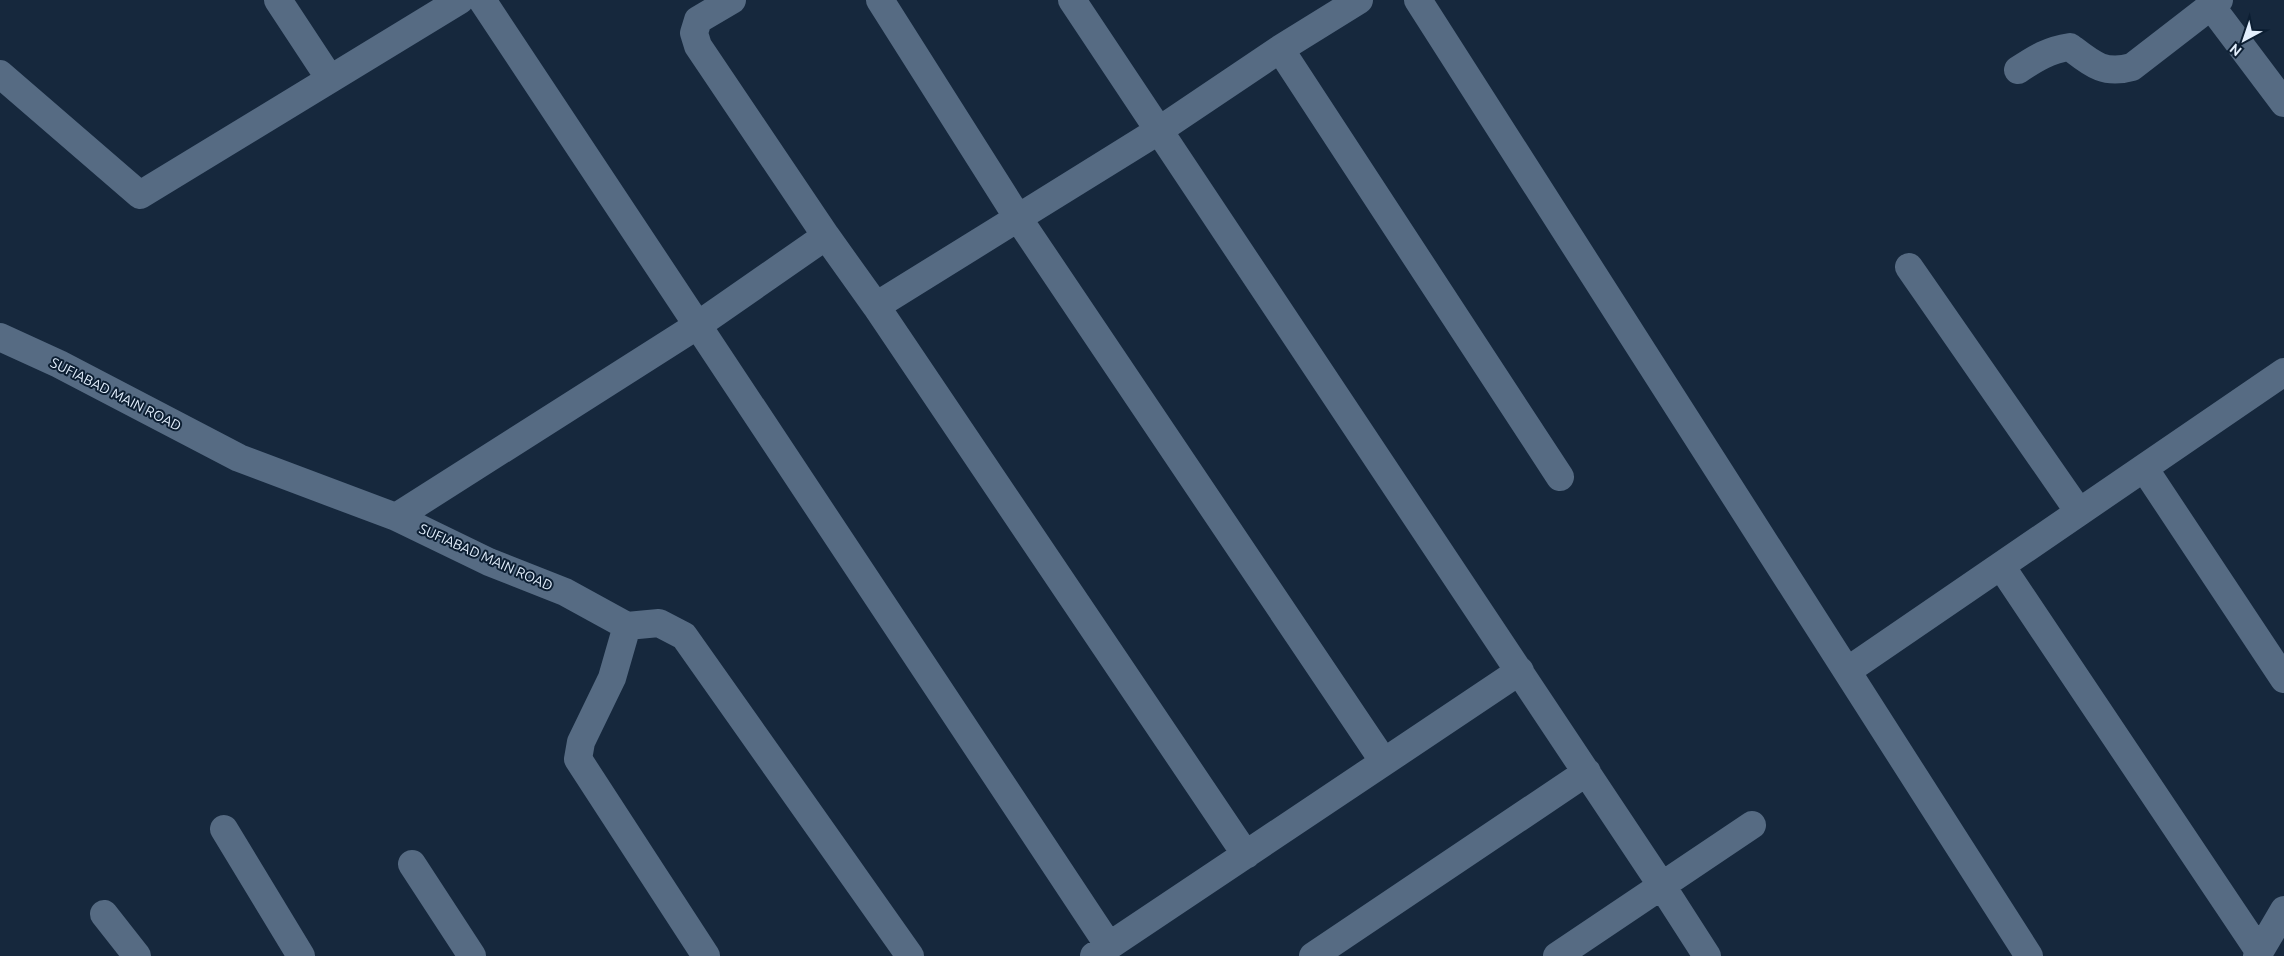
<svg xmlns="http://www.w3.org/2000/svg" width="2284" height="956" font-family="Ubuntu,sans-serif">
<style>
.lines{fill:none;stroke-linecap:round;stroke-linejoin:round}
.minor{stroke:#566b83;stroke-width:28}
.labels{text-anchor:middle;stroke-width:4;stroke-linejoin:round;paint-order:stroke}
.street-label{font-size:14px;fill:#e3effd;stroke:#0c1e32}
</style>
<rect width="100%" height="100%" fill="#16283d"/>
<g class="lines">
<path class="minor" d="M278 0 330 79
M482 0 1109 946
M732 0 698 20 694 33 698 46 826 236 876 306 1246 855
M880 0 1018 218 1384 762
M1072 0 1662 886 1707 956
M1418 0 2029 956
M2219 0 2211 6 2284 103
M1280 49 1560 477
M2018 70C2036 58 2049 50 2070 47 2092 64 2104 75 2132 67L2211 6
M0 74 140 195 460 0
M1909 267 2079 512
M876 306 1158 131 1280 49 1359 0
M0 337 59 364 239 458 396 517 489 562 565 592 627 626 612 678 581 742 578 759 706 956
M2144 468 2284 679
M396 517 698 325 826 236
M2001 566 2259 951
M627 626 659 623 684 636 910 956
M1847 671 2284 372
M224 829 301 956
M412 864 472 956
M104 914 137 956
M1094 956 1520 671
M1313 956 1587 772
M1557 956 1752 825
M2257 956 2284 910"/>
</g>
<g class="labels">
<g class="street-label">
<text transform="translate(116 394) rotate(27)" y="5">SUFIABAD MAIN ROAD</text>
<text transform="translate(486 557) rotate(24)" y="5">SUFIABAD MAIN ROAD</text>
</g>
</g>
<g transform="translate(2244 40) rotate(220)" stroke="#0c1e32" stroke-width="4" paint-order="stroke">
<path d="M0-4L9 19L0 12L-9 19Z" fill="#e3effd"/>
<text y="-8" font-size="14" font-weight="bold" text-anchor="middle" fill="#e3effd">N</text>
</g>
</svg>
